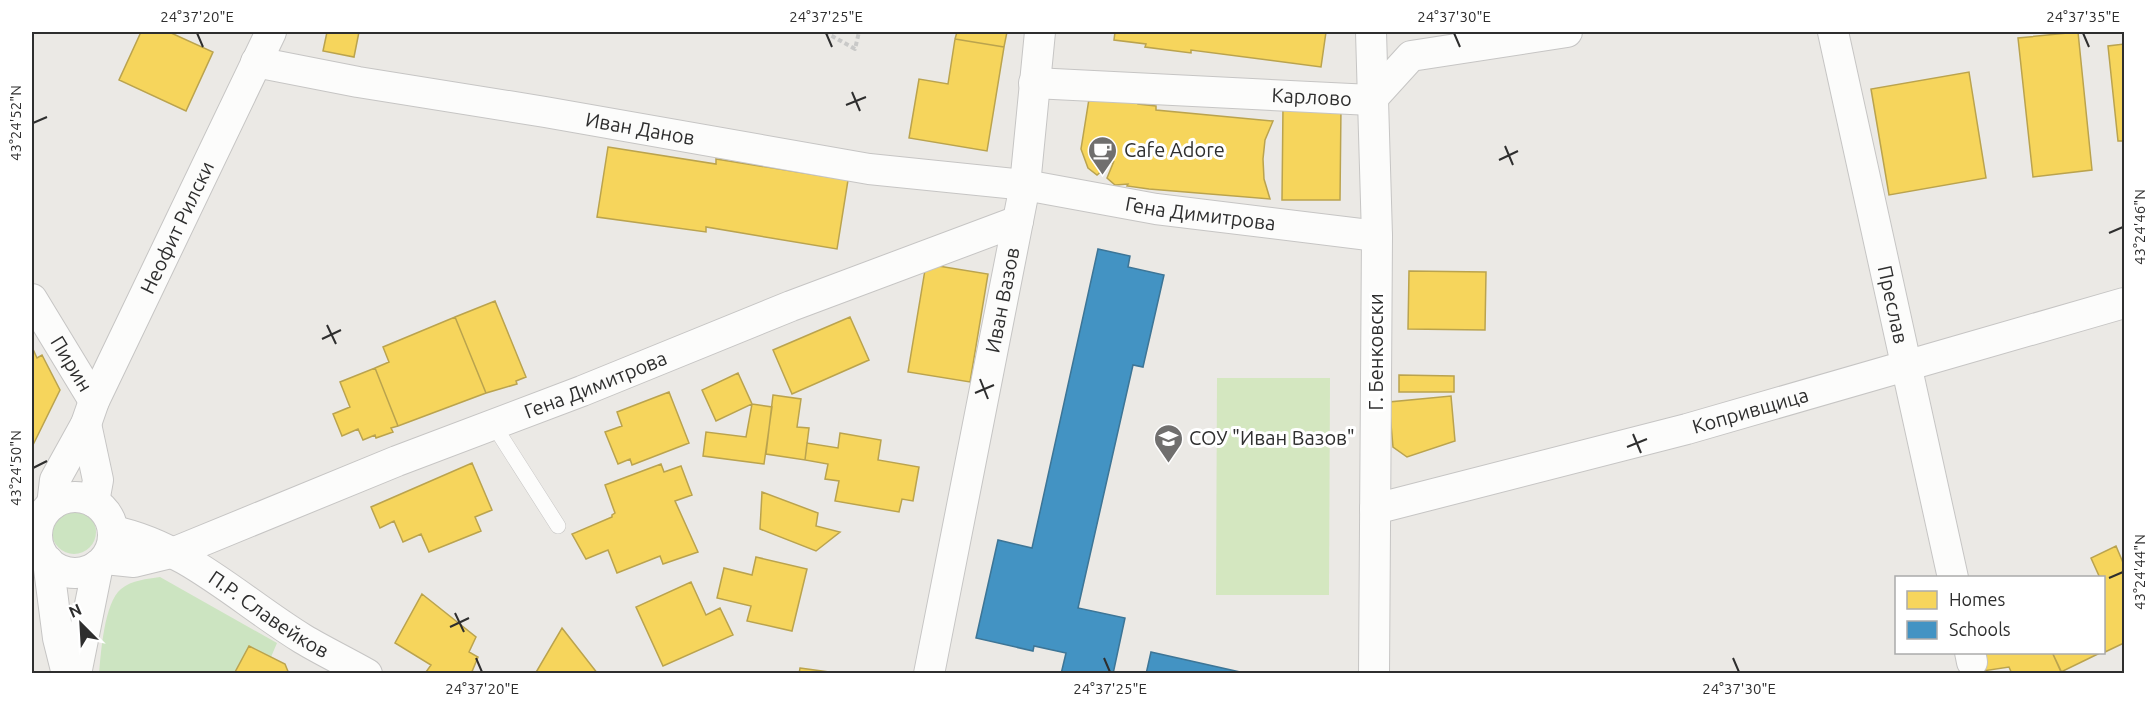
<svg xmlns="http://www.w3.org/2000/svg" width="2156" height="705" font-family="Ubuntu,sans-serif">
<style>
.green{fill:#cce4c1}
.pitch{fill:#d4e7c0}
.homes{fill:#f6d55c;stroke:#baa34e;stroke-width:1.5}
.schools{fill:#4393c3;stroke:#3d7596;stroke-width:1.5}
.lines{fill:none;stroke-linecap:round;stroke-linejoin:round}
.service-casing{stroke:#c6c5c4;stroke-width:16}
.minor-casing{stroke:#c6c5c4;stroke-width:32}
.path{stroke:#c9c9c8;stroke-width:4;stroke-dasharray:4.5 3;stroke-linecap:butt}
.service{stroke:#fcfcfb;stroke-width:15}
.minor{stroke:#fcfcfb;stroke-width:30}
.ticks{fill:none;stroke:#2e2e2e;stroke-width:2}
.labels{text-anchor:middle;stroke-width:6;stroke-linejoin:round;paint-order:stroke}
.street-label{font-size:20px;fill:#2e2e2e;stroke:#fff}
.poi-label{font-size:20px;fill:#2e2e2e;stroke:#fff;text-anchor:start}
.neatline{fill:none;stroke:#2e2e2e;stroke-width:2}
.ticks-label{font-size:15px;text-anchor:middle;fill:#2e2e2e}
</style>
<rect width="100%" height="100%" fill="#ebe9e5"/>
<path class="green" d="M52 532a22 22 0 1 1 44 0a22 22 0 1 1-44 0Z
M160 577 277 643 271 657 249 647 234 673 99 674C101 653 104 603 121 589 132 580 147 579 160 577Z"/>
<path class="pitch" d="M1217 378H1330L1329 595H1216Z"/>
<path class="homes" d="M141 32H169L213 52 186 111 119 80Z
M327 32H359L354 57 323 51Z
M957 32H1007L1004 47 955 39Z
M1115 32H1326L1321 67 1191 50V53L1145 47 1146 44 1114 40Z
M2078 32 2092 170 2033 177 2018 38Z
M955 39 1004 47 987 151 909 138 919 79 948 84Z
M2124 44V141H2118L2108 46Z
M1969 72 1986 178 1889 195 1871 89Z
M1138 98V104L1156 106V110L1273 121 1265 140 1263 159 1264 179 1270 199 1149 189 1127 186 1128 184 1115 185 1107 178 1114 161 1097 175 1088 168 1081 149 1089 99Z
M1283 106H1341L1340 200H1282Z
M608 147 716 164V159L848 180 837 249 706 227V232L597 217Z
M926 264 988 274 970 382 908 372Z
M1409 271 1486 272 1485 330 1408 329Z
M495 301 526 377 516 381 517 384 486 393 455 317Z
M455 317 486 393 398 426 375 368 389 362 383 347Z
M850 317 869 360 792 394 773 350Z
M32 347 37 358 42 355 60 390 32 447Z
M375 368 398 426 391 428 393 432 376 438 375 435 363 440 358 429 342 436 333 414 350 407 340 382Z
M738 373 752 404 716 421 702 390Z
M1399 375 1454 376V392H1399Z
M669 392 689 443 632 465 630 459 618 464 605 432 622 426 617 412Z
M773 395 801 399 797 427 809 428 805 460 766 454Z
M1451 396 1455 441 1407 457 1393 447 1389 402Z
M752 404 772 407 764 464 703 456 706 432 746 437Z
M840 433 881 440 878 460 919 467 913 501 902 499 899 512 835 501 839 481 825 479 828 464 805 460 807 443 838 448Z
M472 463 492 510 475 517 481 531 429 552 421 534 403 542 394 521 380 528 371 507Z
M661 464 664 472 681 466 692 495 675 501 698 552 663 564 660 556 617 573 608 550 586 559 572 534 612 517V515L615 513 605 485Z
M762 492 818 513 816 526 840 532 816 551 760 529Z
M2116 546 2124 565V643L2105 652 2104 578H2100L2091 558Z
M756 557 807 569 792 631 747 621 751 606 717 598 724 568 752 575Z
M691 582 706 615 720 608 733 635 663 666 636 607Z
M422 594 476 637 469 652 478 657 471 674H429L426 672 431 665 395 643Z
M562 628 598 674H535Z
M249 646 285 664 289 674H234Z
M1981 652H2052L2062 673 2012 674 2009 667 1983 671Z
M2052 652H2102L2061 672Z
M800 668 844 674H799Z"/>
<path class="schools" d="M1098 249 1130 256 1128 267 1164 275 1143 367 1133 365 1078 608 1125 618 1113 674H1061L1066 653 1034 646 1033 651 976 638 998 540 1032 548Z
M1151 652 1249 674H1146Z"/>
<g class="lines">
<defs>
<path id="service" d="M493 424 558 526"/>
<g id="minor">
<path d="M1371 32 1377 236 1374 674"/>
<path id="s1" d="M1833 32 1953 578"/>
<path id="s2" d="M256 62 358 82 545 112 869 169 1025 185 1156 209 1377 236"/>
<path id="s3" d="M1034 83 1371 100 1411 56 1567 32"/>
<path id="s4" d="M32 299 94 401"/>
<path d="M86 424 98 480 94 502"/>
<circle cx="75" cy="535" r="38"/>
<path id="s5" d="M52 505 55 480 86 424 94 401 271 32"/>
<path id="s6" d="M1375 509 1687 429 2124 303"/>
<path id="s7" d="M113 531C186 546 241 601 303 639 323 651 346 662 367 674"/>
<path id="s8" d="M105 559 134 562 175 552 397 461 582 391 791 306 1018 221"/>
<path d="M48 561 58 638 67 674"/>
<path d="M1970 652 1972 662"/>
<path d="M76 674 98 565"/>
<path id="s9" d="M929 674 1025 185 1040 32"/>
</g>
</defs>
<use href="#service" class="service-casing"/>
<use href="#minor" class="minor-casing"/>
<path class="path" d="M825 32 855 49 859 32"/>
<use href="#service" class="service"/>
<use href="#minor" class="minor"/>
</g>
<path class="ticks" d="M197 33 203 47M826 33 832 47M1454 33 1460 47M2083 33 2089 47M852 92 860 111M846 105 866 97M33 123 47 117M1505 146 1513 165M1499 160 1518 151M2109 233 2123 227M327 325 336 344M322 339 341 330M980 379 988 399M975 393 994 385M1633 434 1641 453M1627 447 1647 439M33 468 47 461M2109 578 2123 572M455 613 464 632M450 627 469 618M476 658 482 672M1104 658 1110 672M1733 658 1739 672"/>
<defs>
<symbol id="cafe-pin" viewBox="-11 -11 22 30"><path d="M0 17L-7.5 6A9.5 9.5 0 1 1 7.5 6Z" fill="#706f6e" stroke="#fff"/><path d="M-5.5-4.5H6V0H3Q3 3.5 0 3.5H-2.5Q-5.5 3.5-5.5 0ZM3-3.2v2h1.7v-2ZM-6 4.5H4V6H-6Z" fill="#fff"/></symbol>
<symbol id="school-pin" viewBox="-11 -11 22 30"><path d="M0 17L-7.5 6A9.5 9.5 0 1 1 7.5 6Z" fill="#706f6e" stroke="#fff"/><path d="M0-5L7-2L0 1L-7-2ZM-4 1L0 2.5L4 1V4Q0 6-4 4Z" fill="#fff"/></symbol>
</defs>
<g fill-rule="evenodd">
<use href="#cafe-pin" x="1086" y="134" width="33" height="45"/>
<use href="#school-pin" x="1152" y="422" width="33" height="45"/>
</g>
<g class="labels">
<g class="street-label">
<text dy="7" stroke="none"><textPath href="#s3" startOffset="278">Карлово</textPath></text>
<text dy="7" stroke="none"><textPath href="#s2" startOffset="390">Иван Данов</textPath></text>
<text dy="7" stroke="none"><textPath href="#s2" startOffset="957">Гена Димитрова</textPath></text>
<text dy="7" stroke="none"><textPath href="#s5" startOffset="306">Неофит Рилски</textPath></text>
<text dy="7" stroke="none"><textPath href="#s9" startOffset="381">Иван Вазов</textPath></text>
<text dy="7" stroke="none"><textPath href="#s1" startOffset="279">Преслав</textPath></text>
<text transform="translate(1376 352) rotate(-90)" y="7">Г. Бенковски</text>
<text dy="7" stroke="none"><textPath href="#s4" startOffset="76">Пирин</textPath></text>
<text dy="7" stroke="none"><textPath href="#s8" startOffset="524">Гена Димитрова</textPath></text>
<text dy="7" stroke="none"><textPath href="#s6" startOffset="388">Копривщица</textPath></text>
<text dy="7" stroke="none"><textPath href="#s7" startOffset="178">П.Р. Славейков</textPath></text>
</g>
<g class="poi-label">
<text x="1124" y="157">Cafe Adore</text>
<text x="1189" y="445">СОУ "Иван Вазов"</text>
</g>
</g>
<rect width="2156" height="705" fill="none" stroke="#ffffff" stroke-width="66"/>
<rect x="1895" y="576" width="210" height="78" fill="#ffffff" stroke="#ababab" stroke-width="1.5"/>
<rect x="1907" y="591" width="30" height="18" fill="#f6d55c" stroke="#ababab" stroke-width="1.5"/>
<text x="1949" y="606" font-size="18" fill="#2e2e2e">Homes</text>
<rect x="1907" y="621" width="30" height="18" fill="#4393c3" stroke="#ababab" stroke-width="1.5"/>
<text x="1949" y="636" font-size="18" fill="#2e2e2e">Schools</text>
<g transform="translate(81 624) rotate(336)" stroke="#ffffff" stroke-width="4.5" paint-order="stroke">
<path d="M0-4.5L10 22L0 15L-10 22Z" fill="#2e2e2e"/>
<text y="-9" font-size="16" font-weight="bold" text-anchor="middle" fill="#2e2e2e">N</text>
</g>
<rect x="33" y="33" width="2090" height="639" class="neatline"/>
<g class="ticks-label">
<text x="197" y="22">24°37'20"E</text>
<text x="826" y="22">24°37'25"E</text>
<text x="1454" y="22">24°37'30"E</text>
<text x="2083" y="22">24°37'35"E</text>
<text transform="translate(16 123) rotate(-90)" y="5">43°24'52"N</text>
<text transform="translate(2140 227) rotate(-90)" y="5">43°24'46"N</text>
<text transform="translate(16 468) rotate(-90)" y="5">43°24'50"N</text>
<text transform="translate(2140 572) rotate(-90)" y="5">43°24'44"N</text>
<text x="482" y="694">24°37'20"E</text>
<text x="1110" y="694">24°37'25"E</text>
<text x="1739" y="694">24°37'30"E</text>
</g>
</svg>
